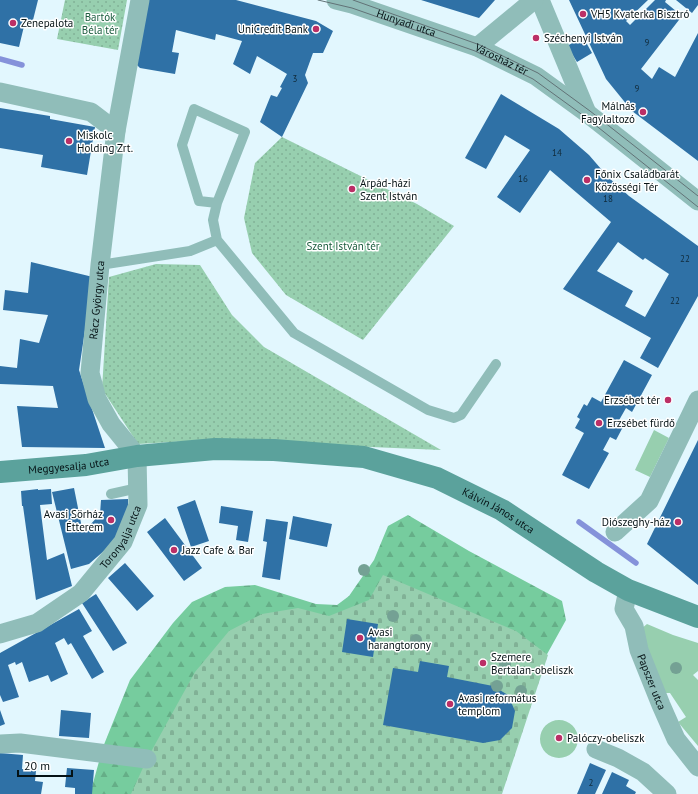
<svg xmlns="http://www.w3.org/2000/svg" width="698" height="794" font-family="'PT Sans',sans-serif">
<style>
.green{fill:#97cfaf}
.forest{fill:url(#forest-firs)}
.cemetery{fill:url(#cemetery-stones)}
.park{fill:url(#park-dots)}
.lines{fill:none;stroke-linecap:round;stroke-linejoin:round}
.stream{stroke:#8592da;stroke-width:5.5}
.building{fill:#2f71a6;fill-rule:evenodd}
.lane{stroke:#90bdb9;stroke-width:10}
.street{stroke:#90bdb9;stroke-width:19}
.secondary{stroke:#5ba29c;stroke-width:22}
.tram{stroke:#617276;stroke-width:1}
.tree{fill:#74a194}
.poi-dot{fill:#bb2f66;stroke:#fff;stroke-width:1.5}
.labels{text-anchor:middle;stroke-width:3;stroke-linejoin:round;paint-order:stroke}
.number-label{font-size:9px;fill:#102a39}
.poi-label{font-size:11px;fill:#051215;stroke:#fff;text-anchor:start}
.park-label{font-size:11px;fill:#1a5b3d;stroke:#fff}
.street-label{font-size:11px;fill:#051215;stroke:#fff}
</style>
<defs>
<pattern id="forest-firs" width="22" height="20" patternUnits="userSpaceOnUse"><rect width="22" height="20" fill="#76cc9e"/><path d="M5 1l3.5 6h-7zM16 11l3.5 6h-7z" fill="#65ae87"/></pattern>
<pattern id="cemetery-stones" width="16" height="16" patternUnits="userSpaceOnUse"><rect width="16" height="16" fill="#97cfaf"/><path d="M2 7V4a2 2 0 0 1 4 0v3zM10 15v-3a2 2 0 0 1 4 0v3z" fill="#81b196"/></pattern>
<pattern id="park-dots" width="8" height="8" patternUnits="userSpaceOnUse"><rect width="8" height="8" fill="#97cfaf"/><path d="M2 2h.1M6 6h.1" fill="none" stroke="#81b196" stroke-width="1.8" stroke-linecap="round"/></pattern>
</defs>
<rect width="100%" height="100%" fill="#e2f7fe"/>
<path class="green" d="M654 430 669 438 650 477 635 470Z
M647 624 673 635 698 643V671L693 675 698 680V746L678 722 686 717 670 693H664L641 629Z
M540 739a19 19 0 1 1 38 0a19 19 0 1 1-38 0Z"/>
<path class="forest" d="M408 515 469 551 562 601 566 620 546 656 501 794H90L103 747 130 680 173 623 192 602 225 587 255 585 316 604 337 605 349 596 374 560 388 526Z"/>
<path class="cemetery" d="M383 575 516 631 548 655 502 794H131L147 759 195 672 229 631 262 614 298 608 329 616 369 600Z"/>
<path class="park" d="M65 0H127L118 50 57 39Z
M282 137 417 204 454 226 363 340 286 295 252 253 244 218 255 163Z
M156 264 200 265 232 315 264 347 441 450 205 440 138 444 102 389 109 277Z"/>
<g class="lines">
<path class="stream" d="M0 59 22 65
M579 522 636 563"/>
</g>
<path class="building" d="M0 0H38L32 24 25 22 19 47 0 43Z
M145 0H236L316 21 333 31 323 53H313L305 75 308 83 282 137 260 122 271 95 277 97 282 88 280 87 287 74 257 56 250 74 233 64 242 41 216 34 215 40 176 30 172 52 179 53 175 74 140 68 135 63Z
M421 0H495L479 18Z
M569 0H648L626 21 630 25 655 0H666L665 2 682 16 641 69 652 79 659 67 675 77 698 33V161L632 111 606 79Z
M676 0H698V5L692 13Z
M583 37 592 53 577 62 567 46Z
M501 94 559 129 589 155 608 177 629 196 698 246V296L658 368 640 358 651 338 563 289 611 222 550 170 520 213 497 197 530 150 505 135 486 169 465 158ZM618 242 643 260 645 258 669 274 645 317 625 306 633 291 597 271Z
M0 108 50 116V119L95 127 87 175 41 167 43 155 0 148Z
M31 262 93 277 79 370 105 448 22 447 17 406 58 408 53 386 0 384V366L17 368 20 339 39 343 48 315 3 310 5 290 28 293Z
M624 360 652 375 632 412 626 408 618 422 624 425 616 440 610 437 603 450 609 453 589 489 562 475 584 433 575 428 580 419 577 417 584 404 587 406 592 397 601 402Z
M698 440V585L647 544Z
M74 488 82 528 90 525 100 514 101 500 128 499 129 524 113 543 89 564 71 569 52 492Z
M38 489V490L51 489 52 504 40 505 47 560 64 553 72 586 36 600 23 506H22L21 491Z
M195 500 209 541 191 547 177 507Z
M221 506 253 511 248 542 236 540 238 526 219 523Z
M293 516 332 524 327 547 289 539Z
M165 518 202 568 184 581 147 532Z
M266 519 288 522 280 580 262 577 267 542 263 541Z
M125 563 154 596 137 611 108 578Z
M96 594 127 643 113 651 82 603Z
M79 609 92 631 83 636 104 672 92 679 71 643 68 645 64 638 55 643 68 674 51 682 48 675 29 682 22 662 16 665 15 662 8 665 19 697 3 702 0 695V653Z
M347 619 378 624 373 657 342 652Z
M420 661 449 666 447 677 493 686 508 695 515 711 512 728 500 740 483 743 383 725 393 668 418 672Z
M0 710 5 724 0 726Z
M61 710 91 713 89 738 59 736Z
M0 753 23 755 22 769 36 771 35 781 43 782 41 794H0Z
M590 763 606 770 595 794H577Z
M67 768 94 770 92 794H75V788L65 787Z
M612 772 629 780 626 786 636 792 635 794H602Z"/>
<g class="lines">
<path class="lane" d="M217 203 199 201 182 145 194 109 245 132 217 203 213 220 217 240
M100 265 190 251 217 240 294 333 428 410 454 418 461 415 496 364
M111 494 138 488"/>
<g class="street">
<path id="s1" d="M336 0 352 4 477 47 536 76 587 113 698 201"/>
<path d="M540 0 587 113"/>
<path d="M477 47 534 0"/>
<path d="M0 92 91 112 116 131"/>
<path d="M615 532 649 501 698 400"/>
<path id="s2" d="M628 590 624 609 634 626 639 650 661 705 676 739 698 767"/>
<path id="s3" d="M0 634 37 623 81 593 123 542 138 505 137 456 111 424 97 399 90 373 100 265 116 131 140 0"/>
<path d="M0 744 20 743 147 759"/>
<path d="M596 749 618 758 643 772 667 794"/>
</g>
<path class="secondary" id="s4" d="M0 472 86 465 137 456 215 449 274 450 364 457 437 478 502 510 596 572 628 590 698 617"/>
<path class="tram" d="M318 0 352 8 475 51 533 79 584 116 698 207
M353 0 480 45 538 73 590 111 698 196"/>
</g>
<g class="tree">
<circle cx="364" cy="570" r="6"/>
<circle cx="393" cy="616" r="6"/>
<circle cx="416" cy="640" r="6"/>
<circle cx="505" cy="664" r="6"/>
<circle cx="676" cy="668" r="6"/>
<circle cx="497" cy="686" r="6"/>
<circle cx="521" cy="691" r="6"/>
</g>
<g class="poi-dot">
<circle cx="583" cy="14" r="4"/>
<circle cx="13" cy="23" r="4"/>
<circle cx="316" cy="29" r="4"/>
<circle cx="536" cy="38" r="4"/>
<circle cx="643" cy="112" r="4"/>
<circle cx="69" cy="141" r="4"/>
<circle cx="587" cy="180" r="4"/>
<circle cx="352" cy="189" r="4"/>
<circle cx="668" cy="400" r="4"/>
<circle cx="599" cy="423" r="4"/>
<circle cx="111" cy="520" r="4"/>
<circle cx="678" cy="522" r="4"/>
<circle cx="174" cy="550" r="4"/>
<circle cx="360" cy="638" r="4"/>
<circle cx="483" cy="663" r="4"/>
<circle cx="450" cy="704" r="4"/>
<circle cx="559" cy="738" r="4"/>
</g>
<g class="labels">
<g class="number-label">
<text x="647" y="46">9</text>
<text x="295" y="82">3</text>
<text x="637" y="92">9</text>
<text x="557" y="156">14</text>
<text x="523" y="182">16</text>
<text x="608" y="202">18</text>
<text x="685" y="262">22</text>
<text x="675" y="304">22</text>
<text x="591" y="786">2</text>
</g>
<g class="poi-label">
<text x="591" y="18">VH5 Kvaterka Bisztró</text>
<text x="21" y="27">Zenepalota</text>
<text x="308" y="33" text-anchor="end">UniCredit Bank</text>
<text x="544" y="42">Széchenyi István</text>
<text x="635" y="110" text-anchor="end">Málnás<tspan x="635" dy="13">Fagylaltozó</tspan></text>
<text x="77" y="139">Miskolc<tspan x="77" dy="13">Holding Zrt.</tspan></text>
<text x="595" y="178">Főnix Családbarát<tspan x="595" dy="13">Közösségi Tér</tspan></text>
<text x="360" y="187">Árpád-házi<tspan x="360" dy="13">Szent István</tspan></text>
<text x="660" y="404" text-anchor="end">Erzsébet tér</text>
<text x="607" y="427">Erzsébet fürdő</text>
<text x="103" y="518" text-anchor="end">Avasi Sörház<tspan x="103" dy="13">Étterem</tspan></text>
<text x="670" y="526" text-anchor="end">Diószeghy-ház</text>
<text x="182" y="554">Jazz Cafe &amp; Bar</text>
<text x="368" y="636">Avasi<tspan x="368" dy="13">harangtorony</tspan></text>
<text x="491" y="661">Szemere<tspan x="491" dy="13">Bertalan-obeliszk</tspan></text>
<text x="458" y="702">Avasi református<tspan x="458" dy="13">templom</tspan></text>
<text x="567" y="742">Palóczy-obeliszk</text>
</g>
<g class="park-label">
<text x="100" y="21">Bartók<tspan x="100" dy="13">Béla tér</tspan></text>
<text x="343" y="250">Szent István tér</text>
</g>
<g class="street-label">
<text dy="4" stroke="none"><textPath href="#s1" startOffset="74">Hunyadi utca</textPath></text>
<text dy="4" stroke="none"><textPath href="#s1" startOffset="176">Városház tér</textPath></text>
<text dy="4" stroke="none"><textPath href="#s3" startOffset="417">Rácz György utca</textPath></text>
<text dy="4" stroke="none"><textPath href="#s4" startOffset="69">Meggyesalja utca</textPath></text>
<text dy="4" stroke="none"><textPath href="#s4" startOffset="511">Kálvin János utca</textPath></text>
<text dy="4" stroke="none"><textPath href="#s3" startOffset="161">Toronyalja utca</textPath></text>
<text dy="4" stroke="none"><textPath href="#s2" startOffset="98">Papszer utca</textPath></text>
</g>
</g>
<path d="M18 770v6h54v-6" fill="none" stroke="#051215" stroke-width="2"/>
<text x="24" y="770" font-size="12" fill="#051215" stroke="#ffffff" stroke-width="3" paint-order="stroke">20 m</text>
</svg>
